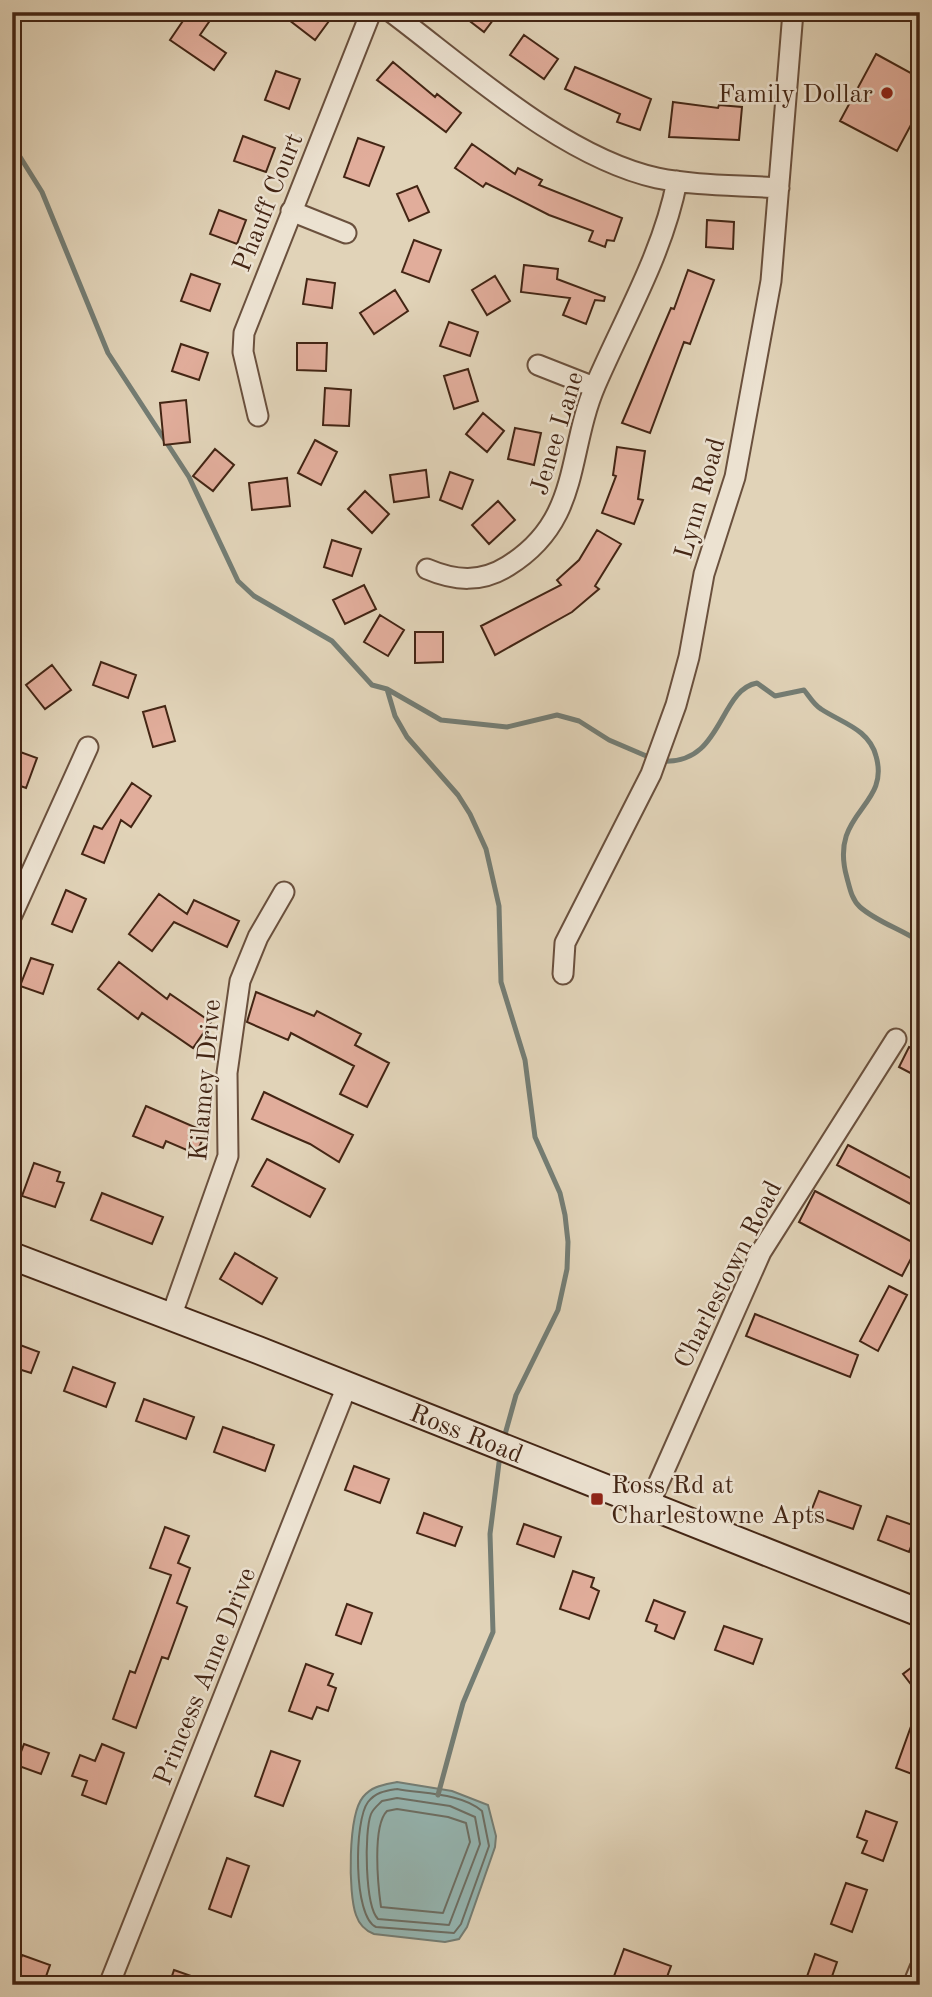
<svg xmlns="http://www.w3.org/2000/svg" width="932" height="1997" font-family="'Old Standard TT',serif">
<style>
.water{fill:#95b7b4;stroke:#747d74;stroke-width:2}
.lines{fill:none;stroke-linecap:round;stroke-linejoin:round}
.shore{stroke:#6c6e64;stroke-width:2}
.stream{stroke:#747d74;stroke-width:5}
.building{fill:#e1ad9b;stroke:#432514;stroke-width:2}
.street-casing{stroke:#6a503d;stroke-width:23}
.secondary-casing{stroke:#432514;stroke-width:30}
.street{stroke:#ece2d1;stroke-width:19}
.secondary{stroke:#ece2d1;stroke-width:26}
.poi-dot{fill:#8f2418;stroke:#ece2d1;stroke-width:2.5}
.labels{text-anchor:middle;stroke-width:5;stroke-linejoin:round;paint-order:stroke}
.poi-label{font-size:26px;fill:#432514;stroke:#ece2d1;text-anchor:end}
.street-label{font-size:26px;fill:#432514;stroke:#ece2d1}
</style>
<rect width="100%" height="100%" fill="#e1d3b8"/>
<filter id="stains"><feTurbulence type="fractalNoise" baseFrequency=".00286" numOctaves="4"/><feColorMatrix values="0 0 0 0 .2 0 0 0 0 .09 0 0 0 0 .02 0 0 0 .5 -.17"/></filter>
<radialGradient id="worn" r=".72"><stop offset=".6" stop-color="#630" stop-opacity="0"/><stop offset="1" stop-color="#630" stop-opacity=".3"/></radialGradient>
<path class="water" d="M397 1782 452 1791 488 1805 496 1836 495 1847 467 1927 459 1939 445 1942 374 1934C366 1931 359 1924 356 1915 348 1893 348 1815 363 1797 372 1786 383 1785 397 1782Z"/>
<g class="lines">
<path class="shore" d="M397 1789C424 1794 461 1793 482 1811L489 1846 461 1924 454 1933 376 1927C353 1917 354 1820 368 1802 376 1792 385 1791 397 1789Z
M397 1798 450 1806 475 1817 480 1844 449 1925 378 1919C365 1906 364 1832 371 1814 373 1809 378 1805 382 1801Z
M397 1809 448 1817 466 1823 470 1842 443 1913 381 1907C378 1886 372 1826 387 1811Z"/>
<path class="stream" d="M12 144 42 192 108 353 189 477 238 581 254 596 332 641 372 685 387 689 441 720 507 727 557 715 579 721 609 740 651 758
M387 689 395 716 407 737 458 795 470 814 486 849 499 906 501 982 525 1060 535 1137 560 1193 565 1215 568 1242 567 1269 558 1310 516 1395 504 1438
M661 761C723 766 718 690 757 683L775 696 804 690C809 696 814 705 821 709 842 723 869 729 876 756 891 808 828 811 847 878 850 889 852 900 860 907 877 922 901 929 920 942
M438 1795 463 1703 493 1632 490 1534 500 1455"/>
</g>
<path class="building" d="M189 12H201L211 19 200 35 226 53 214 70 170 40Z
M294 12H317L329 21 315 40 289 20Z
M458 12H499L484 32Z
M524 35 558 59 544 79 510 55Z
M876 54 920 78V108L897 151 840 121Z
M393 62 435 97 437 94 461 113 446 132 377 80Z
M575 67 651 99 640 130 617 122 620 114 565 89Z
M276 71 300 79 289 109 265 100Z
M673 102 718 108 719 105 742 107 739 140 669 137Z
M243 136 275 148 266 172 234 161Z
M358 138 384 147 369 186 344 177Z
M472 144 515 174 518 168 542 180 539 185 622 218 614 241 607 240 605 247 589 241 593 231 549 215 486 183 483 187 455 168Z
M417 186 429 212 409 221 397 194Z
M219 210 246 220 237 244 210 234Z
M707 220 734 222 733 249 706 247Z
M414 240 441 250 429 282 402 272Z
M524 265 558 269 557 279 605 297 604 301 595 300 586 324 563 315 570 298 521 292Z
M688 270 714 280 690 344 684 342 650 433 622 423 671 308 674 309Z
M191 274 220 284 210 311 181 301Z
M495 276 510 301 487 315 472 290Z
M307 279 335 283 332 308 303 304Z
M395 290 408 311 374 334 360 313Z
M449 322 478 332 470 356 440 346Z
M297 343H327L326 371 297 370Z
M181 344 208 353 199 380 172 371Z
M468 369 478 401 454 409 444 376Z
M325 388 351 390 349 426 323 425Z
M186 400 190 442 164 445 160 403Z
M483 413 504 431 487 452 466 434Z
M515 428 541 433 534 465 508 459Z
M315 440 337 452 321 485 298 473Z
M617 447 645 451 638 499 643 500 634 524 602 513 616 476 613 475Z
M215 449 234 465 213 491 193 476Z
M426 470 429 497 394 502 390 475Z
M450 472 473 480 462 509 440 500Z
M287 478 290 506 252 510 249 483Z
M365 491 389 514 372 533 348 509Z
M498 501 515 520 489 544 472 525Z
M597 530 621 544 595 586 599 589 572 612 495 655 481 626 561 585 557 580 579 560Z
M332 540 361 549 352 576 324 567Z
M364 585 376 609 345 624 333 600Z
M380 615 404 630 388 656 364 642Z
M415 632H443V662L415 663Z
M101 662 136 675 128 698 93 685Z
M52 665 71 690 45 709 26 685Z
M165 706 175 741 153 747 143 712Z
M12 749 37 758 26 788 12 783Z
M132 783 151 796 131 827 121 820 104 863 82 854 94 826 102 829Z
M66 890 86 899 72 932 52 924Z
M159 894 187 914 194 900 239 921 227 947 174 922 152 951 129 934Z
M31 958 53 965 43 994 20 986Z
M119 962 167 999 170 994 211 1022 193 1048 142 1013 138 1019 98 989Z
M256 992 314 1016 317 1011 361 1034 355 1045 389 1063 367 1107 340 1094 354 1066 291 1033 288 1040 247 1022Z
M909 1047 920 1052V1078L899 1067Z
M264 1092 353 1135 339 1162 310 1144 252 1119Z
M146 1106 206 1132 196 1154 166 1141 163 1148 133 1136Z
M848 1145 920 1183V1209L837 1165Z
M267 1159 325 1189 310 1217 252 1186Z
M34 1163 60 1172 57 1181 64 1183 55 1207 22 1196Z
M815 1191 918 1245 902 1276 799 1222Z
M102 1193 163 1217 152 1244 91 1220Z
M235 1253 277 1278 262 1304 220 1279Z
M889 1286 907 1295 878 1351 860 1341Z
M755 1314 858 1355 850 1377 746 1336Z
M12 1342 39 1352 31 1373 12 1367Z
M73 1367 115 1383 106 1407 64 1391Z
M144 1399 194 1417 186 1439 136 1421Z
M223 1427 274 1445 265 1471 214 1452Z
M354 1466 389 1479 380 1503 345 1490Z
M819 1491 861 1506 853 1529 810 1514Z
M424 1513 462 1527 455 1546 417 1533Z
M887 1516 918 1527 909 1552 878 1540Z
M524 1524 561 1537 554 1557 517 1544Z
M165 1527 189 1536 178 1563 190 1568 177 1603 187 1607 168 1659 162 1657 136 1728 113 1719 130 1671 135 1673 171 1575 150 1568Z
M573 1571 594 1578 591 1587 599 1591 589 1619 560 1609Z
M654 1600 685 1612 674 1639 655 1631 657 1625 646 1621Z
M347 1604 372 1613 361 1644 336 1635Z
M724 1626 762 1639 753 1664 715 1650Z
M920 1661V1696L903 1674Z
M306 1664 333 1674 328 1685 336 1688 328 1711 317 1707 312 1719 289 1711Z
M918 1707H920V1777L896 1768Z
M24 1744 49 1753 41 1774 16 1765Z
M102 1744 124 1753 106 1804 82 1795 87 1781 72 1776 80 1755 95 1761Z
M271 1751 300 1761 283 1806 255 1796Z
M866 1811 897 1822 883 1861 862 1853 867 1841 857 1837Z
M227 1858 249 1866 231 1917 209 1909Z
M846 1883 867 1890 852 1932 831 1924Z
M624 1949 671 1966 664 1985H628L613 1979Z
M815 1954 837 1962 829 1985H804Z
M22 1955 50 1965 43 1985H12Z
M174 1970 211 1983 210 1985H169Z"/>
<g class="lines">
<defs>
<path id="street" d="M391 12C467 69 563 157 657 178 696 186 739 185 779 188
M291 211 346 233
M538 365 594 387
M258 416 243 352 244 333 371 12
M427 569C455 581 481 583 508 566 582 520 566 453 596 384 625 317 663 253 677 181
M12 915 88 747
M563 974 565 943 651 774 676 705 689 657 704 574 735 477 771 281 793 12
M171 1317 228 1156 227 1073 240 981 258 937 284 892
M648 1507 761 1252 896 1039
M109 1985 347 1386
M913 1985 920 1968"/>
<g id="secondary">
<path id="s1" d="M12 1256 258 1350 920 1613"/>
</g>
</defs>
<use href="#street" class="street-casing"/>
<use href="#secondary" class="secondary-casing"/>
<use href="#street" class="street"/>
<use href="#secondary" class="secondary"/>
</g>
<g class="poi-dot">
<circle cx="887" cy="93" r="7"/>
<rect x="590" y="1492" width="14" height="14" rx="3.5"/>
</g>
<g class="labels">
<g class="poi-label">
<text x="873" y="102">Family Dollar</text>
<text x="611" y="1493" text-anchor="start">Ross Rd at<tspan x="611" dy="30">Charlestowne Apts</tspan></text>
</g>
<g class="street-label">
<text transform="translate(267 202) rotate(-68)" y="9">Phauff Court</text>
<text transform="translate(556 433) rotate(-73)" y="9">Jenee Lane</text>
<text transform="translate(699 498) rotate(-74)" y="9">Lynn Road</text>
<text transform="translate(204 1080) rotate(-85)" y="9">Kilamey Drive</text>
<text transform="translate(727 1274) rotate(-63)" y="9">Charlestown Road</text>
<text dy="9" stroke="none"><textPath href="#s1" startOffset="488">Ross Road</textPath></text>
<text transform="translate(204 1676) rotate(-68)" y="9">Princess Anne Drive</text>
</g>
</g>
<rect width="932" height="1997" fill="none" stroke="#e1d3b8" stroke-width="42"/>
<rect x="14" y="14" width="904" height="1969" fill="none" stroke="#432514" stroke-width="3.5"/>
<rect x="21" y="21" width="890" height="1955" fill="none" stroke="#432514" stroke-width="2"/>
<rect width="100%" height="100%" filter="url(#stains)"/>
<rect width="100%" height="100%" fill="url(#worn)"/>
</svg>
